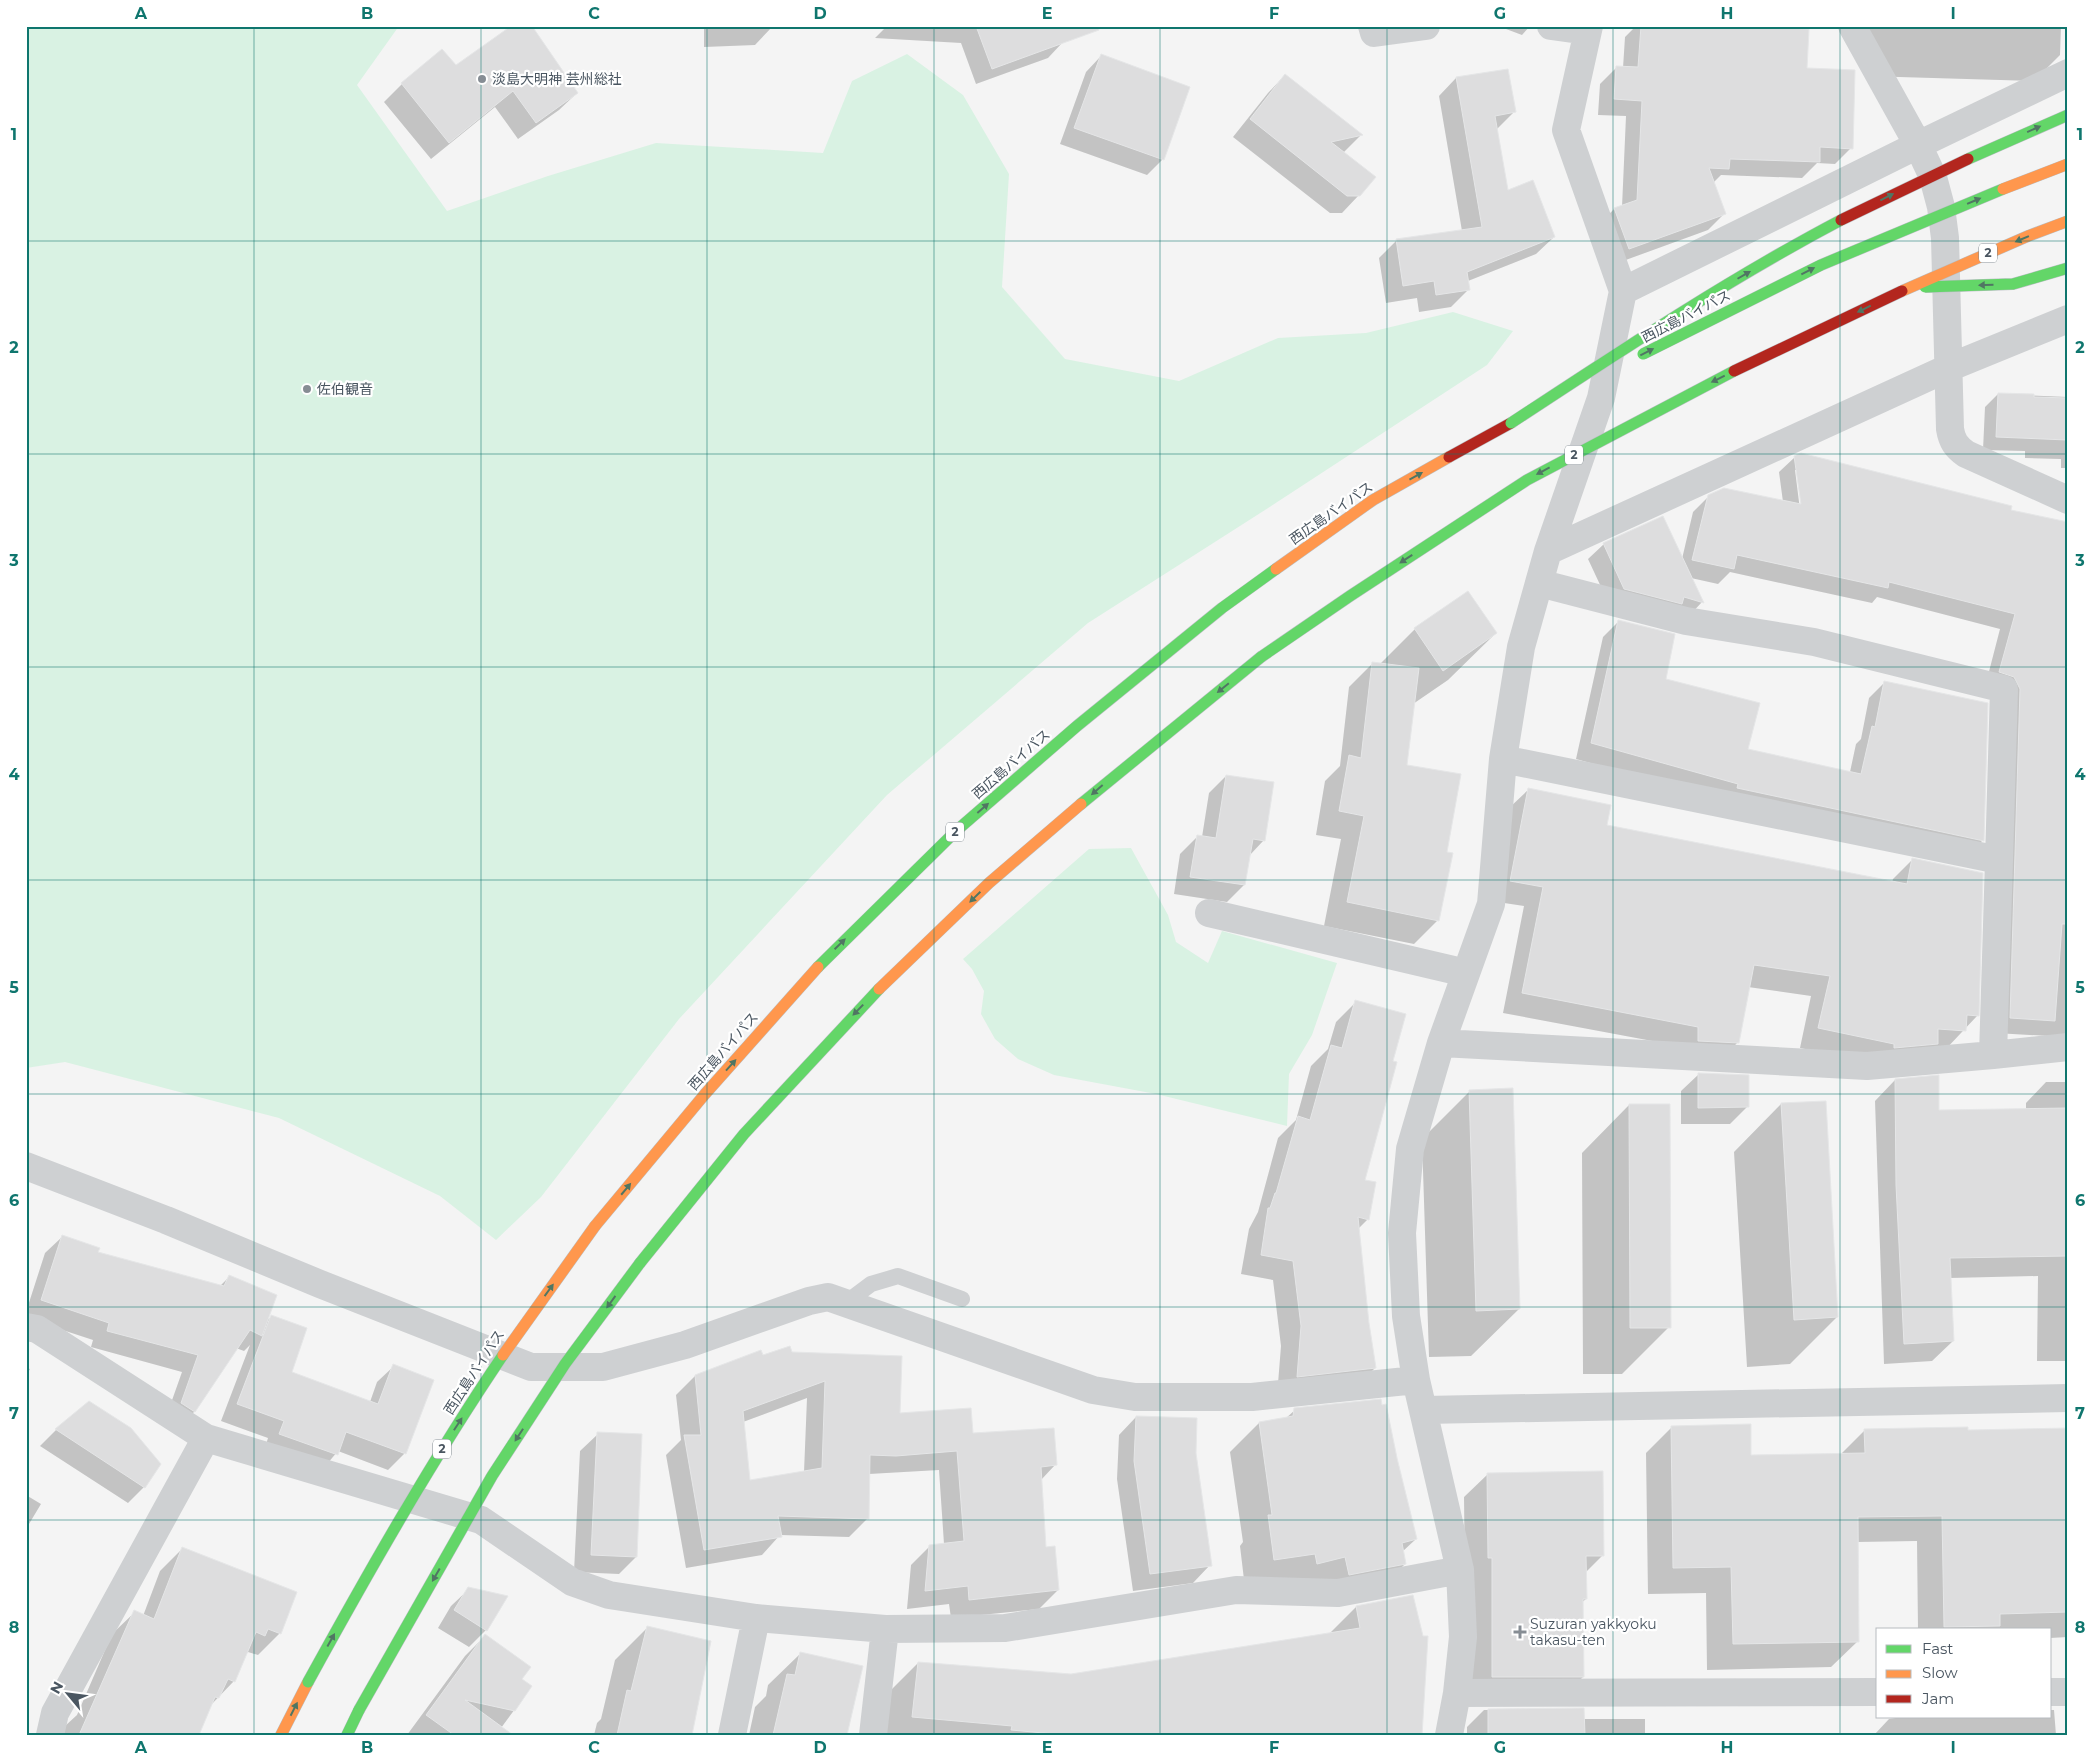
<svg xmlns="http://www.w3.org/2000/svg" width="2094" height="1761" font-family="Montserrat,'Noto Sans JP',sans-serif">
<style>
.green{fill:#d9f2e3}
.shadow{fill:#0003;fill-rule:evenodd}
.building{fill:#ddddde;stroke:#e5e6e7;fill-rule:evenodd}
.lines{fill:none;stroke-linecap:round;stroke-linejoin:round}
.fast-casing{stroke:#b9bec3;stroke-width:12}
.slow-casing{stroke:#b9bec3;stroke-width:12}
.jam-casing{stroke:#b9bec3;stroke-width:12}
.lane{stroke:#ced0d2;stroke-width:16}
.street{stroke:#ced0d2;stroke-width:28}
.fast{stroke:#63d668;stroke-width:11}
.slow{stroke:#ff974d;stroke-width:11}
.jam{stroke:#b3261e;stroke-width:11}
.fast-bridge-casing{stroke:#b9bec3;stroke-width:12;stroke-linecap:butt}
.slow-bridge-casing{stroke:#b9bec3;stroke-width:12;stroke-linecap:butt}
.jam-bridge-casing{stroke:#b9bec3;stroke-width:12;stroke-linecap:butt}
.fast-bridge{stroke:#63d668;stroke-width:11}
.slow-bridge{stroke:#ff974d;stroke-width:11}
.jam-bridge{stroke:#b3261e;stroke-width:11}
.oneway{fill:#507663}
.grid{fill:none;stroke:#0f766e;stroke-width:1;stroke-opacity:0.55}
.poi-dot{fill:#868d94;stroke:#fff;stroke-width:2}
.labels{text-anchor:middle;stroke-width:4.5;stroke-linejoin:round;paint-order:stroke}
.shield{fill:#fff;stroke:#808990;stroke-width:1}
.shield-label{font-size:12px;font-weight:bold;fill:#4a5661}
.poi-label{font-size:14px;fill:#4a5661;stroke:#fff;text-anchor:start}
.street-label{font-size:14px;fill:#4a5661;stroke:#fff}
.neatline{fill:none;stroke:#0f766e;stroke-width:2}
.grid-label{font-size:16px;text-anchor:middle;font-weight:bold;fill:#0f766e}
</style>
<rect width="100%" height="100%" fill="#f4f4f4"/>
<path class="green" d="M26 26H399L357 85 447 211 548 176 656 143 823 153 852 81 907 54 963 95 1009 174 1002 287 1065 359 1179 381 1278 338 1366 333 1453 312 1513 331 1487 365 1265 510 1088 623 887 795 679 1019 541 1197 496 1240 440 1196 279 1118 65 1062 26 1068Z
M1131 848 1168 915 1176 942 1208 963 1222 931 1337 963 1312 1035 1289 1074 1287 1126 1156 1094 1054 1075 1018 1059 995 1039 981 1014 984 991 972 969 963 959 1089 849Z"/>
<path class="shadow" d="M704 26H772V27L755 45 704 47Z
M887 26H1057L1063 42 1048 58 976 84 961 43 875 38Z
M1507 26H1530L1522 35 1506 29Z
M1636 26H1799L1806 70 1851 148 1835 164 1817 163 1802 178 1721 175 1713 183 1724 214 1708 230 1612 265 1598 226 1614 209 1622 207 1626 116 1598 115 1600 84 1616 68H1623L1625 37Z
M1867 26H2061L2060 55 2034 81 1865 76Z
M442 51 455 67 577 93 559 110 518 139 495 107 431 159 384 102 402 84Z
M1101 56 1189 87 1162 160 1147 175 1060 144 1086 72Z
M1285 75 1361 135 1343 153 1359 195 1342 213H1330L1233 137 1268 93Z
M1456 78 1514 112 1497 129 1507 192 1554 237 1536 254 1468 281 1469 289 1451 307 1419 312 1417 298 1386 303 1379 258 1396 241 1462 231 1439 96Z
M1998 394 2068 397V468H2061V459L2025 458V451L1983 450 1985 407Z
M1795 457 2010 511 2068 524V1037L1995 1033 1999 692 1985 687 2000 629 1877 597 1872 603 1730 572 1718 584 1691 578 1702 602 1688 617 1609 604 1588 559 1604 544 1662 517 1682 559 1693 512 1709 496 1783 502 1779 472ZM1795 470H1797L1803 510H1800Z
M1468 592 1496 633 1448 680 1413 704 1406 766 1446 853 1438 920 1414 944 1324 926 1341 839 1316 835 1325 781 1340 766 1349 687 1373 663 1380 664 1415 629Z
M1619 621 1664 680 1746 750 1850 772 1856 744 1861 739 1869 698 1885 682 1983 840 1967 856 1722 800 1576 759 1603 637Z
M1226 776 1264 840 1249 856 1244 885 1227 902 1174 894 1180 854 1197 837H1202L1209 793Z
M1528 790 1606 826 1892 883 1893 879 1912 860 1977 1016 1945 1050 1875 1063 1800 1048 1811 996 1748 987 1737 1043 1718 1063 1679 1046 1503 1013 1524 906 1491 901 1508 809Z
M1356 1002 1363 1181 1368 1219 1358 1229 1368 1323 1375 1368 1355 1388 1277 1396 1281 1346 1273 1280 1241 1274 1249 1229 1258 1212 1278 1138 1296 1120 1311 1066 1328 1049 1336 1022Z
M1699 1074 1747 1107 1730 1124H1681V1091Z
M1895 1080 1938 1111 2026 1110V1103L2046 1082H2068V1361H2037L2038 1276 1950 1278 1953 1341 1932 1361 1884 1364 1875 1101Z
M1470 1091 1519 1309 1471 1356 1429 1357 1422 1139Z
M1781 1104 1837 1317 1790 1364 1747 1367 1734 1152Z
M1629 1105 1669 1327 1622 1374H1583L1582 1153Z
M62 1237 97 1253 220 1286 230 1276 265 1322 271 1317 290 1373 370 1402 377 1382 394 1366 433 1381 404 1454 388 1470 338 1451 321 1471 264 1451 268 1438 221 1421 250 1345 244 1351 236 1348 194 1412 177 1428 165 1420 182 1372 91 1347 93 1340 26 1318V1312L45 1253Z
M791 1353 898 1414 972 1435 1055 1465 1041 1480 1045 1548 1058 1590 1039 1609 951 1618 949 1604 907 1609 911 1565 930 1546 944 1544 939 1470 869 1474 868 1518 849 1537 780 1535 762 1555 686 1568 666 1455 681 1440 676 1395 695 1376 763 1357ZM807 1398 804 1472 749 1482 743 1422Z
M26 1368 30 1369 26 1376Z
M89 1402 144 1487 128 1503 40 1446 56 1430Z
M1295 1410 1396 1458 1416 1539 1402 1552 1405 1564 1376 1593 1245 1588 1240 1546 1243 1542 1230 1452 1259 1423 1285 1419Z
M1136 1417 1195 1453 1210 1565 1193 1583 1133 1591 1117 1479 1119 1435Z
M1672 1427 1750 1456 1841 1454 1865 1430 1967 1431 2068 1429V1637L2050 1638V1630H1918L1917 1541 1857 1542 1858 1641 1831 1667 1707 1670 1706 1593 1648 1594 1646 1453Z
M598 1434 636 1557 619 1574 574 1572 580 1451Z
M1488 1474 1602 1556 1585 1573 1586 1599 1581 1603 1583 1677 1559 1700H1469L1465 1581 1464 1497Z
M26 1495 41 1504 26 1529Z
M182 1549 280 1633 258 1655 248 1652 245 1655 234 1681 209 1707 196 1735H62L65 1726 77 1715 112 1634 135 1612 143 1616 160 1571Z
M469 1589 486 1630 469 1647 438 1628 451 1606Z
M1356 1607 1410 1735H882L886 1695 918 1663 1072 1675 1329 1634Z
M647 1628 690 1735H594L597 1723 601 1719 615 1660Z
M485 1636 521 1679 531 1687 501 1728 511 1735H407L465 1656Z
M800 1654 846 1735H749L755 1707 766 1696 768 1685Z
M1484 1710H1583V1719H1645V1735H1467V1727Z
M2050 1710H2054L2056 1735H1874L1889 1719 1902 1717H2050Z"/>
<path class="building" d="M511 26H532L578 93 536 123 513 91 449 143 401 83 442 49 456 65Z
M976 26H1098L1099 30 992 69Z
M1641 26H1738L1809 29 1807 68 1855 70 1853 149 1820 147V162L1730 159 1729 169 1709 168 1726 214 1629 249 1614 208 1637 200 1642 101 1614 99 1616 66 1638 67Z
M1101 54 1190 87 1164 160 1074 128Z
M1508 69 1516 112 1495 116 1508 190 1533 180 1555 237 1467 272 1470 290 1436 295 1434 281 1403 286 1396 239 1482 227 1456 77Z
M1285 74 1363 135 1331 142 1376 177 1360 196H1347L1250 119Z
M1998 393 2034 394V397L2068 398 2067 440 1996 437Z
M1801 453 2012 506 2011 510 2068 522V924H2062L2055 1021 2010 1018 2020 689 2014 677 1999 672 2015 614 1889 582 1888 588 1737 555 1734 569 1692 560 1708 495 1724 488 1801 504 1794 456Z
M1663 516 1704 603 1684 597 1682 604 1624 589 1603 543Z
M1468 591 1497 633 1443 671 1414 628Z
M1618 620 1675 634 1666 679 1760 703 1748 749 1861 774 1872 726 1875 727 1884 681 1988 703 1984 841 1737 788 1738 784 1591 743Z
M1372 662 1419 668 1407 765 1461 774 1447 852 1453 853 1439 921 1347 902 1364 816 1339 811 1349 755 1361 758Z
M1226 775 1274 782 1265 841 1253 839 1245 885 1190 877 1197 835 1216 838Z
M1528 788 1611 805 1607 825 1907 884 1912 858 1983 873 1979 1016 1967 1015 1966 1031 1938 1029V1044L1894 1048V1044L1818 1028 1830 976 1754 965 1739 1043 1698 1041V1027L1522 993 1543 887 1510 881Z
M1355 1000 1406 1014 1393 1061 1397 1062 1365 1180 1376 1182 1369 1220 1358 1217 1369 1323 1376 1368 1297 1377 1301 1326 1293 1261 1261 1255 1268 1208H1270L1275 1193H1276L1298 1116 1310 1120 1331 1045 1342 1048Z
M1698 1073 1749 1075V1107L1698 1108Z
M1939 1075V1110L2068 1108V1256L1950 1258 1954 1341 1904 1344 1896 1185 1895 1079Z
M1513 1088 1520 1309 1476 1311 1469 1090Z
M1826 1101 1838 1317 1794 1320 1781 1103Z
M1629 1104H1670L1671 1328H1630Z
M62 1235 100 1248 98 1252 224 1286 229 1275 277 1295 262 1336 250 1330 195 1412 181 1403 198 1355 107 1331 109 1323 41 1300Z
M271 1315 307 1328 292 1372 378 1404 393 1364 434 1380 406 1454 346 1432 338 1455 279 1434 284 1421 237 1404Z
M790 1346 792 1352 902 1356 900 1413 971 1408 973 1433 1054 1428 1057 1465 1041 1467 1046 1547 1055 1546 1059 1590 969 1600 968 1586 925 1591 929 1545 964 1541 957 1451 896 1456 870 1455 869 1519 778 1516 782 1537 704 1550 684 1435H701L695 1375 761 1350 763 1355ZM825 1381 822 1468 750 1480 743 1411Z
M1381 1399 1382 1405 1386 1404 1397 1458 1417 1539 1402 1543 1406 1564 1349 1575 1345 1557 1317 1564 1315 1554 1274 1560 1268 1515H1272L1259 1422 1293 1416 1294 1408Z
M89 1401 131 1428 161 1464 145 1488 55 1429Z
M1136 1416 1197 1418 1196 1453 1212 1566 1150 1574 1134 1461Z
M1751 1424V1455L1865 1453 1864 1429 1968 1427V1430L2068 1428V1612L2000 1614V1626L1944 1627 1942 1516 1858 1517 1859 1642 1733 1644 1731 1567 1673 1568 1671 1426Z
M597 1432 642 1434 637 1557 591 1555Z
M1603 1471 1604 1556H1586L1587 1599H1583L1584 1677H1492V1558H1488L1487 1473Z
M182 1547 297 1592 281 1634 268 1629 265 1636 256 1632 235 1682 228 1679 219 1698 215 1697 199 1735H79L134 1610 154 1619Z
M468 1587 508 1596 487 1631 454 1610Z
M1413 1595 1423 1636H1428L1422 1735H1065L1011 1730 1012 1726 912 1717 918 1662 1071 1674 1360 1628 1356 1606Z
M647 1626 711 1641 692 1735H617L627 1690 631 1691Z
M485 1634 531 1667 522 1679 532 1686 515 1711 465 1700 513 1735H454L426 1715Z
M800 1652 863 1666 847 1735H773L787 1674 795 1675Z
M1584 1708 1585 1735H1488V1709Z"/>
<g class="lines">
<defs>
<path id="fast" d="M1081 804 1261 657
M818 967 956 831 1077 726 1222 608 1276 569
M640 1263 744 1134 879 989
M347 1735 359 1710"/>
<path id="slow" d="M1276 569 1373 500 1449 457
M879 989 989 883 1081 804
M595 1226 705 1094 818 967
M281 1735 308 1682"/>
<path id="jam" d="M1449 457 1511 423"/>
</defs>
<use href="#fast" class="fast-casing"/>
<use href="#slow" class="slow-casing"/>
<use href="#jam" class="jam-casing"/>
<path class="lane" d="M847 1302 871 1284 898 1276 962 1299"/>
<path class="street" d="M1372 26 1374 33 1426 26
M1551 26 1587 31
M1852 26 1918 145 1933 177 1941 207 1945 238 1950 429C1952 441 1956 447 1966 454L2068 500
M1623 291 1918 145 2068 73
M1548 551 1948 368 2068 319
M1539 583 1686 621 1814 642 2004 689 1999 860
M1503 759 1999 860 1993 1055 2068 1047
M1209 913 1466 973
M1441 1043 1867 1066 1993 1055
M26 1166 166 1220 320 1284 531 1367H603L685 1345 809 1301 828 1297 1093 1390 1135 1397H1252L1416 1380
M26 1327 37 1329 206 1438 481 1520 572 1582 609 1595 756 1618 885 1629 1005 1628 1236 1590 1338 1593 1460 1570
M1424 1410 2068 1398
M2050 1692H2068
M1457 1693 1878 1692
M50 1735 55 1713 206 1438
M732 1735 756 1618
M873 1735 885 1629
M1449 1735 1457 1693 1463 1637 1460 1570 1416 1380 1406 1316 1402 1233 1410 1149 1441 1043 1491 904 1503 759 1521 647 1548 551 1601 398 1623 291 1566 130 1589 26"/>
<use href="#fast" class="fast"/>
<use href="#slow" class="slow"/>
<use href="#jam" class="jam"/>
<defs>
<path id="fast-bridge" d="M1968 159 2068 115
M1925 287 2013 284 2068 268
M1643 354 1821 265 2003 189
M1511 423C1619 352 1727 280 1841 220
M1261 657 1350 596 1527 480 1734 371
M308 1682C369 1571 432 1460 503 1355
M359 1710 492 1476 565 1364 640 1263"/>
<path id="slow-bridge" d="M2003 189 2068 164
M1902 291 2028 236 2068 221
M503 1355 595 1226"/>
<path id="jam-bridge" d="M1841 220 1968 159
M1734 371 1902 291"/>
</defs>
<use href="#fast-bridge" class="fast-bridge-casing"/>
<use href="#slow-bridge" class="slow-bridge-casing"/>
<use href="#jam-bridge" class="jam-bridge-casing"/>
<use href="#fast-bridge" class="fast-bridge"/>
<use href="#slow-bridge" class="slow-bridge"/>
<use href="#jam-bridge" class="jam-bridge"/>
</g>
<defs><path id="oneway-solid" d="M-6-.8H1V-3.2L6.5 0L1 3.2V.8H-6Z" transform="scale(1.25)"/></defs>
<g class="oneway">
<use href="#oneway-solid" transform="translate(2034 129) rotate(-24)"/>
<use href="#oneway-solid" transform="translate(1887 197) rotate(-27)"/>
<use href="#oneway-solid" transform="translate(1974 201) rotate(-23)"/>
<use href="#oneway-solid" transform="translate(2022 239) rotate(157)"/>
<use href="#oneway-solid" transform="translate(1808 271) rotate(-27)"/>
<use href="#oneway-solid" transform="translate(1744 275) rotate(-30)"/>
<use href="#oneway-solid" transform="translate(1986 285) rotate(178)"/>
<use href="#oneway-solid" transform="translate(1864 309) rotate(154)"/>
<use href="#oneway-solid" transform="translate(1647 352) rotate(-27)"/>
<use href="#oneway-solid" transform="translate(1718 379) rotate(154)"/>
<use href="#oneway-solid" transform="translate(1543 471) rotate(152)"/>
<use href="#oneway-solid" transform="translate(1416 476) rotate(-29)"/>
<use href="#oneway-solid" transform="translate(1406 559) rotate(147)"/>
<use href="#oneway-solid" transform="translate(1223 688) rotate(141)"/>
<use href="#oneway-solid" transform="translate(1097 790) rotate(139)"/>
<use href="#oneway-solid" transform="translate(983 808) rotate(-41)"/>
<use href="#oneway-solid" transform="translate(975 897) rotate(136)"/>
<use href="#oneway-solid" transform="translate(840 944) rotate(-44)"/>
<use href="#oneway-solid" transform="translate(858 1010) rotate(134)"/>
<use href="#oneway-solid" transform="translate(731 1065) rotate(-48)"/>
<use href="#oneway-solid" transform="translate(626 1189) rotate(-50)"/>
<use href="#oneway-solid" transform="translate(549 1290) rotate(-54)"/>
<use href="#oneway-solid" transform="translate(611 1302) rotate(126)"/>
<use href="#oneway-solid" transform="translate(458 1424) rotate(-57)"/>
<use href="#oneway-solid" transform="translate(519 1435) rotate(123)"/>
<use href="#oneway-solid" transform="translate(436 1575) rotate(120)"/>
<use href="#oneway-solid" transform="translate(331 1640) rotate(-61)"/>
<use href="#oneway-solid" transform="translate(294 1709) rotate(-63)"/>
</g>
<path class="grid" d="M254 26V1735M481 26V1735M707 26V1735M934 26V1735M1160 26V1735M1387 26V1735M1613 26V1735M1840 26V1735M26 241H2068M26 454H2068M26 667H2068M26 880H2068M26 1094H2068M26 1307H2068M26 1520H2068"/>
<g class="poi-dot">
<circle cx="482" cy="79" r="5"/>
<circle cx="307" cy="389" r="5"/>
<path d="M1517.5 1624.5h5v5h5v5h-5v5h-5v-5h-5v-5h5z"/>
</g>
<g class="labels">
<g class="shield">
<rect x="1979" y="243.5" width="18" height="19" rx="4"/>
<rect x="1565" y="445.5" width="18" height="19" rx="4"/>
<rect x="946" y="822.5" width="18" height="19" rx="4"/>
<rect x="433" y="1439.5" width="18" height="19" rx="4"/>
</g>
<g class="shield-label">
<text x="1988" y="257">2</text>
<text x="1574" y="459">2</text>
<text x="955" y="836">2</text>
<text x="442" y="1453">2</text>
</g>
<g class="poi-label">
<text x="492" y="84">淡島大明神 芸州総社</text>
<text x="317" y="394">佐伯観音</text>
<text x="1530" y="1629">Suzuran yakkyoku<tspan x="1530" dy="16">takasu-ten</tspan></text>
</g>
<g class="street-label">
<text transform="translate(1686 316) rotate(-27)" y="5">西広島バイパス</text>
<text transform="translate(1331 513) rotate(-35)" y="5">西広島バイパス</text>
<text transform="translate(1011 764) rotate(-41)" y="5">西広島バイパス</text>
<text transform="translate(723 1051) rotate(-49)" y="5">西広島バイパス</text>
<text transform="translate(474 1372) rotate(-57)" y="5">西広島バイパス</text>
</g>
</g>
<rect width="2094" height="1761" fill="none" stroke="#ffffff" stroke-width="55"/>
<rect x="1876" y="1628" width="175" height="90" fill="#ffffff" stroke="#b7bbc0"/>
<rect x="1886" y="1645" width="25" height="8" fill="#63d668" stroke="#b7bbc0"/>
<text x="1922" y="1654" font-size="15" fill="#4a5661">Fast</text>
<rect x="1886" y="1670" width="25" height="8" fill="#ff974d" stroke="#b7bbc0"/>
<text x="1922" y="1678" font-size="15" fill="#4a5661">Slow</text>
<rect x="1886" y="1695" width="25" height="8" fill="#b3261e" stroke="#b7bbc0"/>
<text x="1922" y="1704" font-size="15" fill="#4a5661">Jam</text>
<g transform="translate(68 1694) rotate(299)" stroke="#ffffff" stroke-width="4" paint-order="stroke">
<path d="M0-4L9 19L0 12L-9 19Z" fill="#4a5661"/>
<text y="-8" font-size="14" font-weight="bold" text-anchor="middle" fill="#4a5661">N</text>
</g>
<rect x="28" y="28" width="2038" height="1706" class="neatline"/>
<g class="grid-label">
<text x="141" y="19">A</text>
<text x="367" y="19">B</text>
<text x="594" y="19">C</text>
<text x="820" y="19">D</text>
<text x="1047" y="19">E</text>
<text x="1274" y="19">F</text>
<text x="1500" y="19">G</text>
<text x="1727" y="19">H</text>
<text x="1953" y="19">I</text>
<text x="14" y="140">1</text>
<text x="2080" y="140">1</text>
<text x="14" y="353">2</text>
<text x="2080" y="353">2</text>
<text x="14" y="566">3</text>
<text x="2080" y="566">3</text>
<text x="14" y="780">4</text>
<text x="2080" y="780">4</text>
<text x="14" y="993">5</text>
<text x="2080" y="993">5</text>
<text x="14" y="1206">6</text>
<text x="2080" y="1206">6</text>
<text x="14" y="1419">7</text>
<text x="2080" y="1419">7</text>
<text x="14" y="1633">8</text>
<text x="2080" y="1633">8</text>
<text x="141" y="1753">A</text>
<text x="367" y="1753">B</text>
<text x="594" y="1753">C</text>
<text x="820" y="1753">D</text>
<text x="1047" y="1753">E</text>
<text x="1274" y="1753">F</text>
<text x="1500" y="1753">G</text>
<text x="1727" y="1753">H</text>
<text x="1953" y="1753">I</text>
</g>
</svg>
